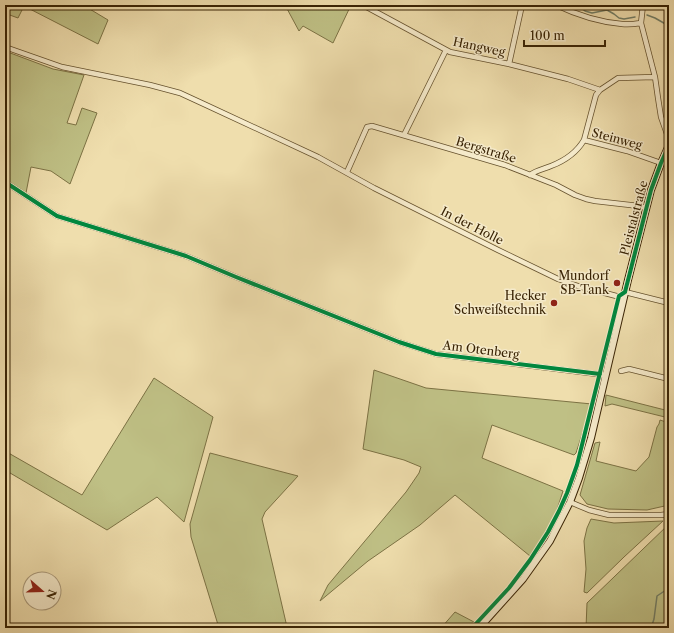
<svg xmlns="http://www.w3.org/2000/svg" width="674" height="633" font-family="'Libre Caslon Text',serif">
<style>
.green{fill:#bfc085;stroke:#7c7244}
.lines{fill:none;stroke-linecap:round;stroke-linejoin:round}
.stream{stroke:#737f67;stroke-width:1.5}
.street-casing{stroke:#66522e;stroke-width:6}
.secondary-casing{stroke:#392304;stroke-width:8}
.street{stroke:#f5eaca;stroke-width:4.5}
.secondary{stroke:#f5eaca;stroke-width:6}
.cycleway-casing{stroke:#f5eaca;stroke-width:6}
.cycleway{stroke:#00873e;stroke-width:4}
.poi-dot{fill:#8f2418;stroke:#f5eaca;stroke-width:1.5}
.labels{text-anchor:middle;stroke-width:3;stroke-linejoin:round;paint-order:stroke}
.street-label{font-size:12px;fill:#392304;stroke:#f5eaca}
.poi-label{font-size:12px;fill:#392304;stroke:#f5eaca;text-anchor:end}
</style>
<rect width="100%" height="100%" fill="#efdead"/>
<filter id="stains"><feTurbulence type="fractalNoise" baseFrequency=".005" numOctaves="4"/><feColorMatrix values="0 0 0 0 .2 0 0 0 0 .09 0 0 0 0 .02 0 0 0 .5 -.17"/></filter>
<radialGradient id="worn" r=".72"><stop offset=".6" stop-color="#630" stop-opacity="0"/><stop offset="1" stop-color="#630" stop-opacity=".3"/></radialGradient>
<path class="green" d="M11 5H83L108 20 98 44 24 6 18 18 7 14Z
M285 5H351L333 43 303 26 299 31Z
M5 51 53 69 84 75 67 123 76 125 82 108 97 113 70 184 51 171 31 167 26 193 5 179Z
M374 370 426 388 592 404 576 453 574 455 492 425 482 458 563 491 554 519 530 556 455 495 420 525 368 561 320 601 328 585 406 492 419 473 421 467 404 460 363 449Z
M154 378 213 417 184 522 157 497 107 530 5 470V451L82 495Z
M606 395 669 411V418L612 404 605 406Z
M660 420 669 423V445L665 450 669 453V505L647 510 608 509 587 504 580 495 595 443 600 442 596 461 636 471 649 457 657 427 659 424Z
M210 453 298 476 265 512 262 519 287 627 288 628H219L191 537 190 524Z
M591 519 614 523 663 521 624 557 587 593 584 592 586 569 584 541 587 528Z
M669 524V628H586L587 603Z
M455 612 474 622 468 628H441Z"/>
<g class="lines">
<path class="stream" d="M577 5 585 11 592 13 607 10 614 14 619 18 624 19 635 17
M647 15 655 18 669 26
M651 628 654 619 657 596 669 588"/>
<defs>
<path id="street" d="M363 5 450 52 509 64 568 79 600 90
M556 5C577 15 598 22 622 24 628 25 635 24 641 23
M643 5 641 23 655 77 658 98 661 117 667 134 669 137
M5 47 62 67 150 85 180 93 206 105 318 157 374 188 498 250 558 279 578 286 624 298
M509 64 522 5
M404 135 446 50
M584 140 596 95 600 90 618 78 655 77
M347 172 367 127 372 126 505 165 556 185 575 195 586 199 595 201 639 206 646 208
M530 175C536 170 544 169 551 166 564 161 577 152 584 140L627 151 661 163
M5 182 57 216 186 256 236 277 399 342 436 354 605 375
M625 292 669 303
M621 371 629 369 669 379
M570 502 589 510 609 515H661L669 514"/>
<path id="secondary" d="M479 628 523 579 550 541 570 502 579 478 591 438 628 280 651 190 661 163 669 145"/>
</defs>
<use href="#street" class="street-casing"/>
<use href="#secondary" class="secondary-casing"/>
<use href="#street" class="street"/>
<use href="#secondary" class="secondary"/>
<defs>
<path id="cycleway" d="M5 182 57 216 186 256 236 277 399 342 436 354 600 374
M625 292 651 190 661 163 669 145
M472 628 509 588 530 560 548 532 559 511 567 493 577 465 619 296 625 292"/>
</defs>
<use href="#cycleway" class="cycleway-casing"/>
<use href="#cycleway" class="cycleway"/>
</g>
<g class="poi-dot">
<circle cx="617" cy="283" r="4"/>
<circle cx="554" cy="303" r="4"/>
</g>
<g class="labels">
<g class="street-label">
<text transform="translate(479 47) rotate(12)" y="4">Hangweg</text>
<text transform="translate(617 139) rotate(15)" y="4">Steinweg</text>
<text transform="translate(486 150) rotate(17)" y="4">Bergstraße</text>
<text transform="translate(634 218) rotate(-75)" y="4">Pleistalstraße</text>
<text transform="translate(472 226) rotate(27)" y="4">In der Holle</text>
<text transform="translate(481 350) rotate(7)" y="4">Am Otenberg</text>
</g>
<g class="poi-label">
<text x="609" y="280">Mundorf<tspan x="609" dy="14">SB-Tank</tspan></text>
<text x="546" y="300">Hecker<tspan x="546" dy="14">Schweißtechnik</tspan></text>
</g>
</g>
<rect width="674" height="633" fill="none" stroke="#efdead" stroke-width="20"/>
<rect x="6" y="6" width="662" height="621" fill="none" stroke="#392304" stroke-width="2"/>
<rect x="10" y="10" width="654" height="613" fill="none" stroke="#392304"/>
<g transform="translate(42 591) rotate(110)"><circle r="19" fill="#f5eaca" stroke="#aa9a7b"/>
<path d="M0-3L7 15L0 10L-7 15Z" fill="#8f2418"/>
<text y="-6" font-size="11" font-weight="bold" text-anchor="middle" fill="#392304">N</text>
</g>
<path d="M524 40v6h81v-6" fill="none" stroke="#392304" stroke-width="2"/>
<text x="530" y="40" font-size="12" fill="#392304" stroke="#f5eaca" stroke-width="3" paint-order="stroke">100 m</text>
<rect width="100%" height="100%" filter="url(#stains)"/>
<rect width="100%" height="100%" fill="url(#worn)"/>
</svg>
